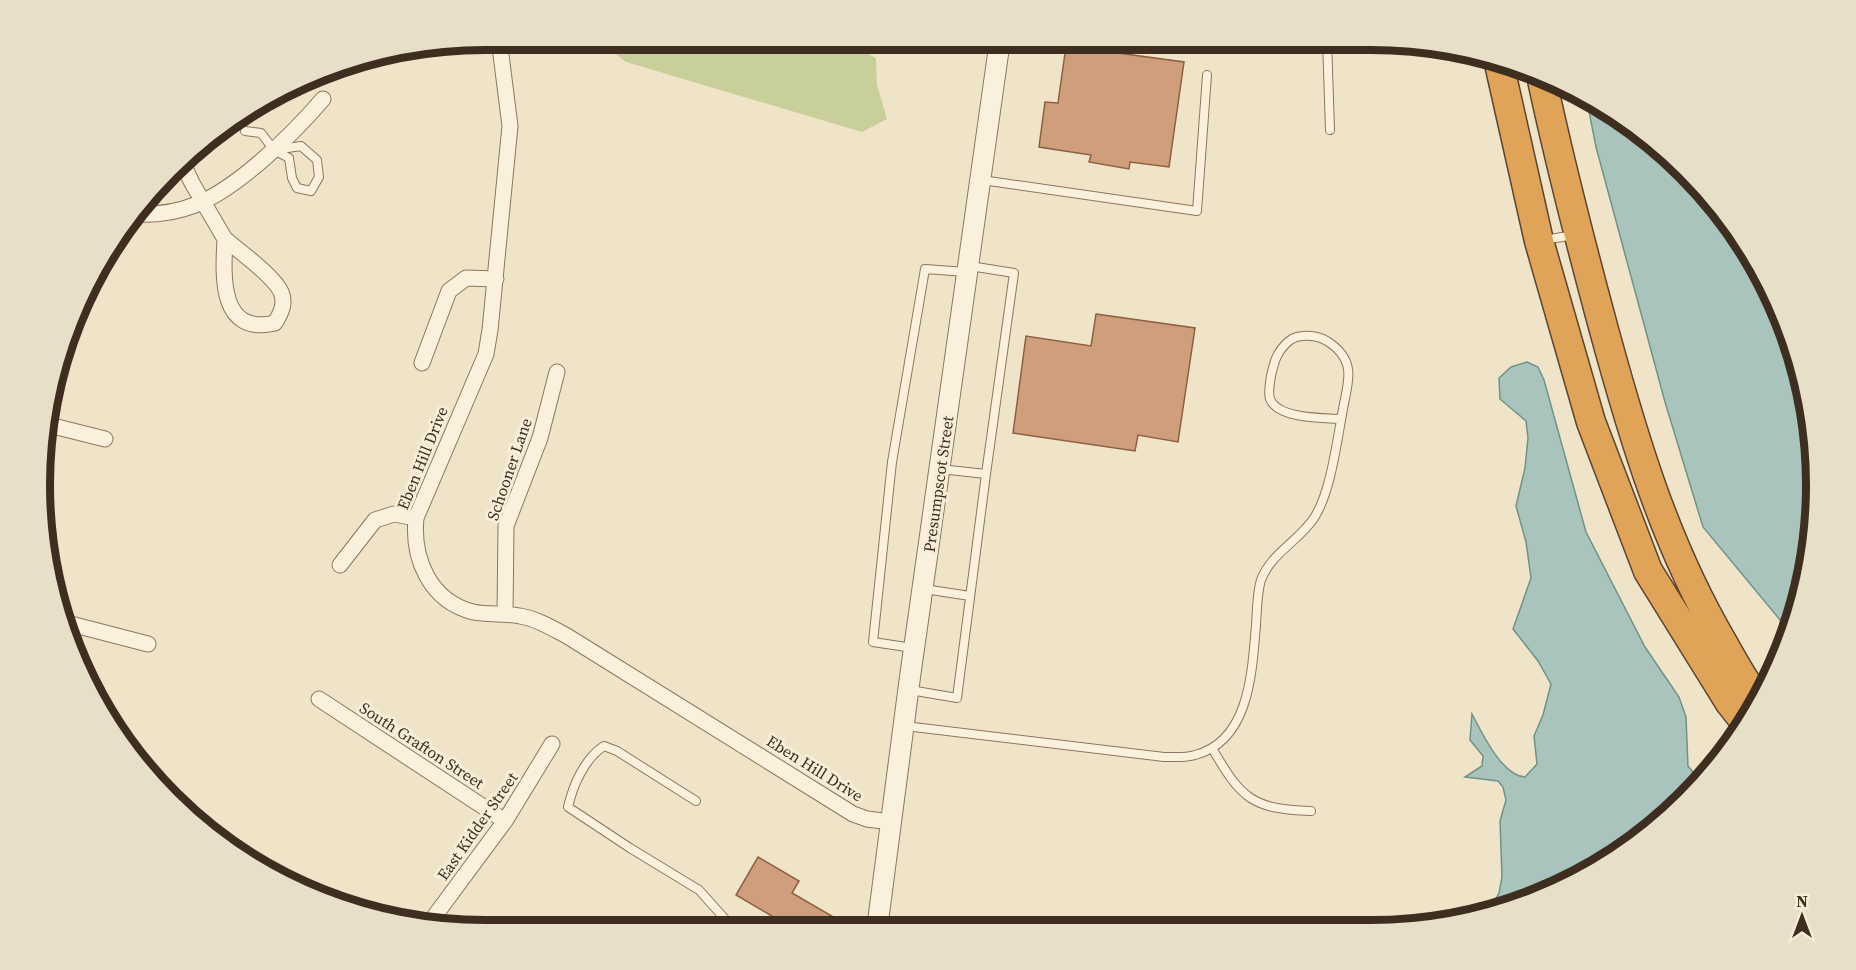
<svg xmlns="http://www.w3.org/2000/svg" width="1856" height="970" font-family="'Source Serif 4',serif">
<style>
.green{fill:#c9cf9b}
.water{fill:#a9c4bc;stroke:#6f938a;stroke-width:1.5}
.building{fill:#cf9f7d;stroke:#8d5f41;stroke-width:1.5}
.lines{fill:none;stroke-linecap:round;stroke-linejoin:round}
.service-casing{stroke:#8d765c;stroke-width:10}
.minor-casing{stroke:#8d765c;stroke-width:17}
.tertiary-casing{stroke:#8d765c;stroke-width:22}
.motorway-casing{stroke:#5b4430;stroke-width:31}
.service{stroke:#faf1dc;stroke-width:8}
.minor{stroke:#faf1dc;stroke-width:15}
.tertiary{stroke:#faf1dc;stroke-width:20}
.motorway{stroke:#e0a458;stroke-width:28}
.labels{text-anchor:middle;stroke-width:6;stroke-linejoin:round;paint-order:stroke}
.street-label{font-size:16px;fill:#3d2e20;stroke:#f7eed8}
.rim{fill:none;stroke:#3d2e20;stroke-width:8}
</style>
<rect width="100%" height="100%" fill="#f0e4c8"/>
<path class="green" d="M605 39H788L790 50 825 53 834 39H840L876 58 877 85 887 119 862 132 626 62 604 45Z"/>
<path class="water" d="M1586 96 1643 131 1707 191 1757 262 1793 342 1813 427 1816 515 1802 601 1790 632 1703 527 1665 402 1596 147Z
M1527 362 1538 367 1544 380 1586 532 1645 647 1679 697 1686 717 1688 766 1702 783 1642 839 1541 897 1489 911 1499 893 1502 877 1500 821 1506 800 1503 787 1498 781 1465 777 1482 766 1483 756 1470 740 1472 714C1482 733 1502 776 1525 777L1537 764 1534 736 1543 715 1551 684 1538 661 1513 629 1531 578 1526 542 1516 506 1525 468 1528 438 1526 421 1500 399 1499 378 1511 367Z"/>
<path class="building" d="M1066 46 1184 62 1169 167 1130 162 1129 169 1089 162 1091 155 1039 147 1045 102 1058 103Z
M1096 314 1195 328 1178 442 1138 435 1135 451 1013 433 1026 336 1091 346Z
M758 857 799 881 792 893 854 929H771L777 919 736 895Z"/>
<g class="lines">
<defs>
<path id="service" d="M1327 40 1330 130
M245 131 261 133 274 150
M301 146 317 160 319 177 311 191 297 188 292 178 289 158 274 150Z
M982 180 1197 211 1207 75
M1544 240 1574 235
M970 266 1014 273 986 474
M924 589 970 596
M913 648 873 642 892 462 925 269 966 272
M910 690 957 698 986 474 940 469
M905 726 1164 757C1174 757 1186 758 1195 755 1250 741 1252 671 1256 625 1257 611 1257 593 1261 580 1271 553 1299 541 1314 518 1331 492 1337 440 1343 409 1345 397 1350 381 1348 369 1346 356 1338 348 1327 341 1317 335 1299 333 1289 341 1277 351 1274 362 1271 376 1270 382 1268 393 1270 399 1278 419 1323 418 1341 419
M1212 748C1241 798 1251 809 1311 811
M696 801 617 751 604 746C585 758 573 785 568 807L630 848 699 890 734 929"/>
<path id="minor" d="M499 39 510 126 490 330 486 354 416 518C412 559 430 601 473 612 488 615 505 613 520 616 537 619 552 628 567 636L853 814 867 819 891 822
M183 164 192 183 225 239
M136 214C155 215 177 212 195 205 238 188 293 134 323 99
M225 239C239 251 274 276 281 292 286 303 281 313 275 323 219 336 223 276 225 239Z
M422 363 449 291 466 278 496 279
M45 424 105 439
M340 565 375 520 394 514 416 518
M505 614 506 526 540 438 557 372
M67 623 148 644
M319 699 505 821
M428 925 505 821 552 744"/>
<path id="tertiary" d="M877 929 910 677 1000 40"/>
<path id="motorway" d="M1498 59 1539 241 1591 422 1648 571 1730 703 1745 722
M1541 75C1559 160 1581 245 1604 330 1634 440 1665 544 1723 643 1734 663 1745 683 1759 701"/>
</defs>
<use href="#service" class="service-casing"/>
<use href="#minor" class="minor-casing"/>
<use href="#tertiary" class="tertiary-casing"/>
<use href="#motorway" class="motorway-casing"/>
<use href="#service" class="service"/>
<use href="#minor" class="minor"/>
<use href="#tertiary" class="tertiary"/>
<use href="#motorway" class="motorway"/>
</g>
<g class="labels">
<g class="street-label">
<text transform="translate(422 458) rotate(-68)" y="6">Eben Hill Drive</text>
<text transform="translate(509 469) rotate(-71)" y="6">Schooner Lane</text>
<text transform="translate(938 484) rotate(-82)" y="6">Presumpscot Street</text>
<text transform="translate(422 745) rotate(33)" y="6">South Grafton Street</text>
<text transform="translate(815 768) rotate(32)" y="6">Eben Hill Drive</text>
<text transform="translate(477 826) rotate(-55)" y="6">East Kidder Street</text>
</g>
</g>
<path d="M0 0H1856V970H0ZM485 50H1371A435 435 0 0 1 1806 485V485A435 435 0 0 1 1371 920H485A435 435 0 0 1 50 485V485A435 435 0 0 1 485 50Z" fill="#e8dfc9" fill-rule="evenodd"/>
<path class="rim" d="M485 50H1371A435 435 0 0 1 1806 485V485A435 435 0 0 1 1371 920H485A435 435 0 0 1 50 485V485A435 435 0 0 1 485 50Z"/>
<g transform="translate(1802 916)" stroke="#f7eed8" stroke-width="4.5" paint-order="stroke">
<path d="M0-4.5L10 22L0 15L-10 22Z" fill="#3d2e20"/>
<text y="-9" font-size="16" font-weight="bold" text-anchor="middle" fill="#3d2e20">N</text>
</g>
</svg>
